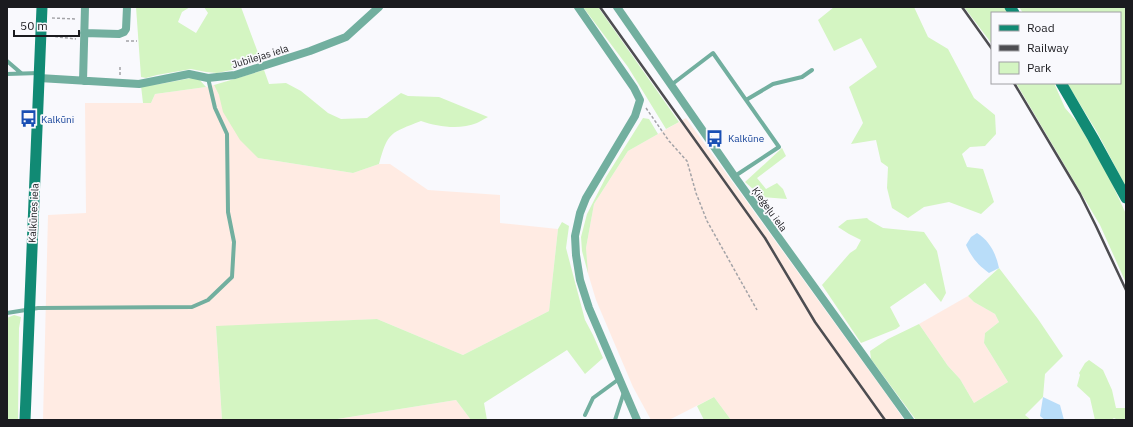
<svg xmlns="http://www.w3.org/2000/svg" width="1133" height="427" font-family="'IBM Plex Sans',sans-serif">
<style>
.industrial{fill:#ffebe3}
.green{fill:#d4f5c2}
.water{fill:#b9ddf9}
.lines{fill:none;stroke-linecap:round;stroke-linejoin:round}
.path{stroke:#a3a3a7;stroke-width:1.5;stroke-dasharray:3 2;stroke-linecap:butt}
.lane{stroke:#72af9f;stroke-width:4}
.street{stroke:#72af9f;stroke-width:8}
.secondary{stroke:#118a74;stroke-width:11}
.rail{stroke:#4d4d51;stroke-width:2.5}
.labels{text-anchor:middle;stroke-width:3.5;stroke-linejoin:round;paint-order:stroke}
.street-label{font-size:10px;fill:#1b1b1f;stroke:#f9f9fd}
.transit-label{font-size:10px;fill:#164399;stroke:#f9f9fd;text-anchor:start}
</style>
<rect width="100%" height="100%" fill="#f9f9fd"/>
<path class="industrial" d="M214 85 219 95 258 158 353 173 379 164H390L428 190 500 195V223L558 229 549 311 463 355 377 319 216 327 222 420H43L48 215 86 213 85 103H151L155 94 206 87Z
M686 118 889 398 904 420H731L714 397 669 420H651L633 387 596 300 587 270 586 248 594 204 628 151Z
M968 296 974 302 995 314 999 322 985 333 984 343 1008 382 974 403 960 379 948 366 919 324Z
M456 400 471 420H331Z"/>
<path class="green" d="M136 7H190L182 12 178 22 196 33 208 13 204 7H241L261 61 232 70 217 73 206 72 191 69 157 75 146 78 141 77Z
M583 7H598L679 122 666 129 628 67Z
M834 7H914L928 37 948 49 974 98 995 115 996 134 985 146 970 147 962 154 967 167 983 169 994 202 981 214 949 202 924 207 908 218 892 208 887 188 888 167 881 162 876 140 851 144 863 123 849 87 877 67 861 38 834 51 818 20Z
M964 7H1005L1009 13H992V44Z
M1019 7H1126V187L1097 132 1067 83H1120V13H1023Z
M264 70 269 84 286 83 301 91 328 113 341 119 367 118 401 93 408 96 439 97 488 117C484 119 481 121 477 123 460 130 438 127 421 121 391 133 388 131 379 164L353 173 258 158 240 140 223 112 219 95 214 85Z
M197 77 206 87 155 94 151 103H143L141 86 160 84Z
M1016 83H1054L1065 108 1078 123 1109 177 1126 214V283L1100 225Z
M643 118 649 119 658 134 628 151 594 204 586 248 588 273 582 251 581 237 587 214 606 177Z
M782 148 786 156 757 178 766 189 777 183 783 189 787 199 762 197 745 182Z
M867 218 869 220 883 228 924 232 937 251 946 293 941 302 925 283 890 307 900 326 896 329 861 343 822 285 850 253 856 249 861 240 849 234 838 227 847 220Z
M562 222 569 226 566 248 585 320 593 335 603 358 585 374 567 350 484 403 487 420H471L456 400 331 420H222L216 326 377 319 463 355 549 311 558 229Z
M999 268 1038 319 1063 356 1045 374 1043 397 1025 415 1031 420H916L871 359 870 351 888 339 919 324 948 366 960 379 974 403 1008 382 984 343 985 333 999 322 995 314 974 302 968 296Z
M14 315 21 317 19 328 18 420H7V318Z
M1089 360 1103 370 1112 390 1116 408H1126V420H1118L1114 418 1111 420H1095L1090 398 1077 386 1080 375 1079 373 1085 363Z
M714 397 731 420H704L697 406Z"/>
<path class="water" d="M977 233C990 241 996 254 999 268L989 273C978 265 972 258 966 245L971 237Z
M1043 397 1060 405 1064 420H1045L1040 416Z"/>
<g class="lines">
<path class="path" d="M52 18 76 19
M50 36 76 39
M126 41H137
M120 75V66
M646 108 669 141 687 161 696 193 707 221 757 310"/>
<path class="lane" d="M7 61 21 73
M7 74 39 73
M671 85 713 53 779 147 735 176
M746 100 773 84 802 77 812 70
M7 313 38 308 192 307 208 300 232 277 234 242 228 212 227 134 215 108 208 78
M585 415 593 398 619 379
M615 420 624 392"/>
<path class="street" d="M578 7 634 88 640 100 635 116 586 198 580 213 575 236 576 255 580 280 589 308 637 420
M617 7 735 177 910 420
M84 33 119 34 124 32 126 29 127 7
M39 78 139 84 189 74 208 78 235 75 310 51 346 37 379 7
M83 81 85 7"/>
<path class="secondary" d="M1010 7 1014 13
M1061 83 1093 138 1126 198
M25 420 42 7"/>
<path class="rail" d="M600 7 765 238 815 322 885 420
M962 7 992 49
M1014 83 1080 194 1096 226 1126 290"/>
</g>
<defs>
<symbol id="bus-bare" viewBox="-9 -9 18 18"><path d="M-5-6H5V4H4V6H2V4H-2V6H-4V4H-5ZM-3.5-4V0h7V-4ZM-3.5 1.2v1.5H-2V1.2ZM2 1.2v1.5H3.5V1.2Z" fill="#1a4fb4" stroke="#f9f9fd" stroke-width="2.5" paint-order="stroke"/></symbol>
</defs>
<g fill-rule="evenodd">
<use href="#bus-bare" x="16" y="106" width="25" height="25"/>
<use href="#bus-bare" x="702" y="126" width="25" height="25"/>
</g>
<g class="labels">
<g class="street-label">
<text transform="translate(260 56) rotate(-17)" y="4">Jubilejas iela</text>
<text transform="translate(770 209) rotate(54)" y="4">Ķieģeļu iela</text>
<text transform="translate(33 213) rotate(-87)" y="4">Kalkūnes iela</text>
</g>
<g class="transit-label">
<text x="41" y="123">Kalkūni</text>
<text x="728" y="142">Kalkūne</text>
</g>
</g>
<rect width="1133" height="427" fill="none" stroke="#1b1b1f" stroke-width="16"/>
<rect x="991" y="12" width="130" height="72" fill="#f9f9fd" stroke="#a0a0a4"/>
<rect x="999" y="25" width="20" height="6" fill="#118a74" stroke="#a0a0a4"/>
<text x="1027" y="32" font-size="12" fill="#1b1b1f">Road</text>
<rect x="999" y="45" width="20" height="6" fill="#4d4d51" stroke="#a0a0a4"/>
<text x="1027" y="52" font-size="12" fill="#1b1b1f">Railway</text>
<rect x="999" y="62" width="20" height="12" fill="#d4f5c2" stroke="#a0a0a4"/>
<text x="1027" y="72" font-size="12" fill="#1b1b1f">Park</text>
<path d="M14 30v6h65v-6" fill="none" stroke="#1b1b1f" stroke-width="2"/>
<text x="20" y="30" font-size="12" fill="#1b1b1f" stroke="#f9f9fd" stroke-width="3" paint-order="stroke">50 m</text>
</svg>
